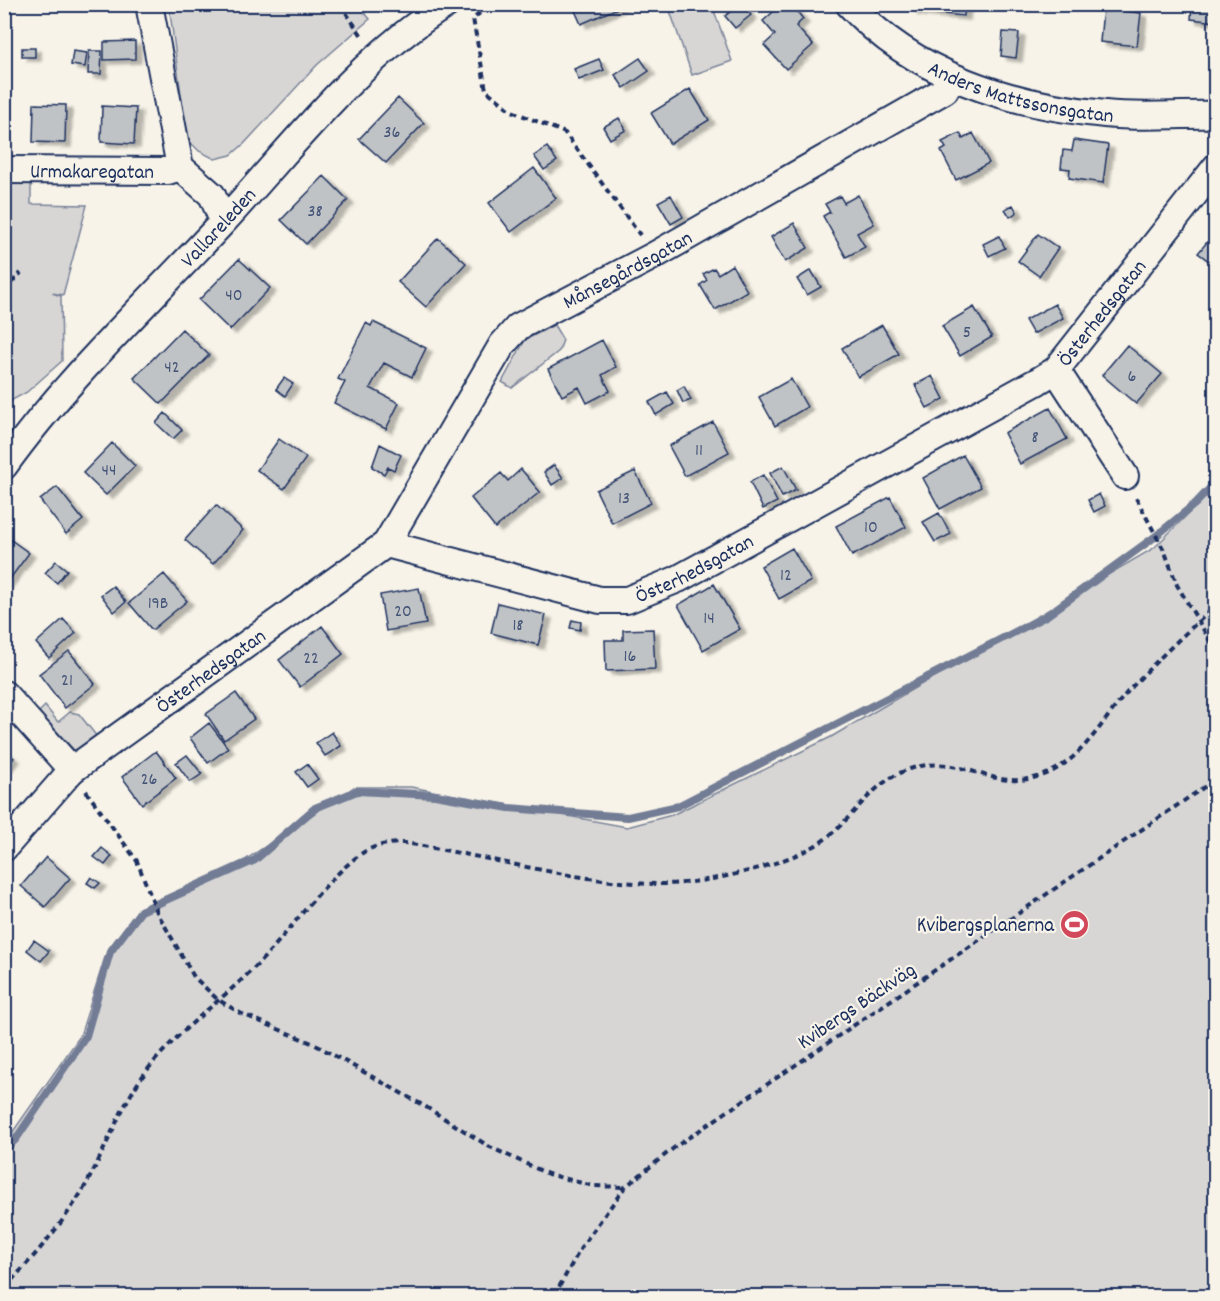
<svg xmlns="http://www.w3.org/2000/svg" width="1220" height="1301" font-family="Dekko,sans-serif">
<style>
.green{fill:#d7d6d4;stroke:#798299;stroke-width:1.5}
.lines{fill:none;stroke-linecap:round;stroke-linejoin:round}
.stream{stroke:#727c95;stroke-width:8}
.building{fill:#c0c3c5;stroke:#1b2f5e;stroke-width:1.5;filter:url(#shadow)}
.street-casing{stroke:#1b2f5e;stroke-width:30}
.path{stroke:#1b2f5e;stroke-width:4;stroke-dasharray:6 4.5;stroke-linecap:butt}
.street{stroke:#f7f3e8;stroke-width:26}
.labels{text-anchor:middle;stroke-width:4.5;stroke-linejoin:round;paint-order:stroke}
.number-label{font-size:18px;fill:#445478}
.street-label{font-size:21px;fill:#1b2f5e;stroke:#f7f3e8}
.poi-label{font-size:21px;fill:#1b2f5e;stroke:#f7f3e8;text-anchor:end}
</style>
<defs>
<filter id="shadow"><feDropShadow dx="6" dy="4" stdDeviation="1.5" flood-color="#0004"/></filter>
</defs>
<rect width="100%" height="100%" fill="#f7f3e8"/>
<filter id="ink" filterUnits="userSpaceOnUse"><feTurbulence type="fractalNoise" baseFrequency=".0167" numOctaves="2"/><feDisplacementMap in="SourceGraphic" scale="12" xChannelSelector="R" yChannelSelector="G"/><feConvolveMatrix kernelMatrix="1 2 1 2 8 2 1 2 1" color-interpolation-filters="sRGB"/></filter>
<g filter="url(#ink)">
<path class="green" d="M169 5H358L370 19 317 65 244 144 231 155 215 159 199 151 187 139Z
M668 5H712L732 61 692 75Z
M5 182H31V204L87 205 63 295 52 293 61 296 62 361 27 392 5 404Z
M554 325 563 340 559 351 512 388 502 382 525 340Z
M1215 487V1296H5V1143L80 1036 106 954 139 908 245 860 354 787H411L627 827 672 815 831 737 1154 548Z
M45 706 58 722 70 712 79 714 98 738 83 749 74 750 39 712Z"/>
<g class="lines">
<path class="stream" d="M4 1151 16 1139 86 1036 110 952 141 911 255 860 315 808 357 791 435 795 509 808 628 817 678 806 1046 616 1156 536 1196 503 1216 482"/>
</g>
<path class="building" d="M572 4H627L581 24Z
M740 4 751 15 735 28 725 16Z
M782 4H791L803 19 796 26 813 45 786 69 764 45 775 35 763 21Z
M913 4H965L964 16 912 11Z
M1192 4H1216V22L1191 19Z
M1103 9 1141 13 1137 46 1100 42Z
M1003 32 1019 33 1016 58 1001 56Z
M135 41V59L104 60V42Z
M22 48H35V57H22Z
M73 51 87 53 85 67 71 65Z
M89 51H102L101 74H88Z
M640 58 649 71 624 88 615 75Z
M599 59 604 70 579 80 574 69Z
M690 89 709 120 670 144 651 113Z
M398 98 424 123 386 163 359 139Z
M34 104 66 105 65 143 33 142Z
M102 106 136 108 134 144 101 142Z
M619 118 626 130 610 139 603 127Z
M960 133 963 139 973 133 989 163 956 180 941 151 946 148 942 142Z
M1074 140 1108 145 1103 183 1069 178 1070 169 1061 168 1063 150 1072 151Z
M547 147 557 161 544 170 534 156Z
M534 168 556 198 511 232 489 203Z
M324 176 348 200 306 244 281 220Z
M671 195 683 217 671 224 658 202Z
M858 195 874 224 857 233 865 247 846 257 823 216 830 212 825 204 840 196 844 203Z
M1013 205 1017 212 1010 217 1005 209Z
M794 223 808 248 785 262 771 237Z
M1216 231V266L1198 253Z
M1038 234 1058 248 1039 276 1018 261Z
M999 236 1005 248 989 256 983 244Z
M438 238 466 263 426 307 398 282Z
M239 259 270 288 230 330 199 300Z
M732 265 747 291 715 310 700 285 707 280 703 274 714 268 718 274Z
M811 270 821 287 807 295 797 279Z
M1055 304 1063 318 1033 334 1025 320Z
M974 307 992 337 960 356 942 326Z
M373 322 426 348 412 377 384 363 370 388 399 403 386 429 334 403 345 382 338 379 366 323 371 326Z
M882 325 899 354 858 377 842 348Z
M182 329 209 355 161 404 134 378Z
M602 340 616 367 602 375 610 391 587 403 579 387 562 396 548 369Z
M1127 345 1162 374 1136 404 1102 375Z
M932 376 944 399 927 408 915 385Z
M284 378 293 384 285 396 276 389Z
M791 379 807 407 775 426 759 397Z
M684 386 691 400 683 403 677 390Z
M667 392 674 404 656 415 649 402Z
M1050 408 1067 439 1020 464 1004 433Z
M165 413 182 430 173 439 156 423Z
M713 422 729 452 685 476 669 446Z
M279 439 306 458 284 489 257 470Z
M112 443 135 466 106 495 83 473Z
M380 444 401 455 394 470 388 467 384 474 372 467Z
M963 455 981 487 940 509 923 478Z
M554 465 563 478 552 485 544 472Z
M783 466 796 490 782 497 770 473Z
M521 469 540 492 495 528 471 498 501 473 508 481Z
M635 471 651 503 612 523 596 490Z
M763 475 777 502 763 509 750 482Z
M57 487 83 520 66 534 40 500Z
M1099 494 1105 506 1094 512 1088 500Z
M890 497 906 527 852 556 836 526Z
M216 505 243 530 213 564 185 540Z
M939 513 951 534 935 542 923 522Z
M4 535 29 553 4 587Z
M792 548 811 581 779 599 761 566Z
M56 561 67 570 57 583 45 573Z
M164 574 187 601 152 630 129 603Z
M714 584 740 629 703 650 678 605Z
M113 586 126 602 114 612 101 595Z
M419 588 426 624 386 631 380 595Z
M498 603 546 615 538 645 491 633Z
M63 619 76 633 49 658 36 643Z
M572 620 581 622 580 630 570 628Z
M322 626 343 654 300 687 279 660Z
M653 629 655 669 606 671 605 640H623V630Z
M69 651 95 684 65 708 39 674Z
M236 693 254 719 224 740 206 714Z
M209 723 228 748 208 763 190 738Z
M332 732 341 746 325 756 316 743Z
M4 751 14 758 4 769Z
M156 751 176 778 142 804 122 777Z
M187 755 202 774 190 782 176 763Z
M307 764 318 779 307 787 296 772Z
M102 848 112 856 105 865 94 857Z
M46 857 70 878 45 907 21 886Z
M91 877 100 883 95 888 87 883Z
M34 940 49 951 41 961 27 950Z"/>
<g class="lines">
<defs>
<g id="street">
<path d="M149 4 180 167 212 195 223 221"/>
<path id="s1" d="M849 4C914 75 1011 105 1105 114 1141 118 1179 114 1216 115"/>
<path id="s2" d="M4 170 168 171 180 167"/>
<path d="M1056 370 1125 476"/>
<path id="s3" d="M4 466C68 377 149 302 223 222 293 146 358 59 447 4"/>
<path id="s4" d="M386 544 502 345 518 327 655 255 945 90 951 78"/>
<path d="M4 694 72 770"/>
<path id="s5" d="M4 848 72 770 386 544 600 600H627L678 579 1038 381 1056 370 1216 167"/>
</g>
</defs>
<use href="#street" class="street-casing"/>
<path class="path" d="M340 4 362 36
M477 4 481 12 473 19 486 90 512 111 565 133 640 235
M4 290 21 273
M1136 498 1165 552 1177 585 1216 651
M86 791 137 861 157 912 194 977 217 999 240 1013 314 1044 426 1107 490 1147 548 1174 593 1186 625 1187
M4 1288C33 1259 69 1216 88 1181 106 1148 119 1111 140 1080 172 1034 217 1005 256 966 291 931 319 886 358 856 372 845 388 843 405 843 487 856 584 885 666 884 709 883 771 868 809 849 846 831 865 788 902 772 956 749 982 787 1028 779 1079 771 1100 721 1132 687 1158 659 1187 631 1216 606
M554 1296 582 1246 625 1187 675 1147 1216 779"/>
<use href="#street" class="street"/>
</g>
</g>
<defs>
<symbol id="stadium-disc" viewBox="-11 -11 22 22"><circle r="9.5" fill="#d1495b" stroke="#f7f3e8"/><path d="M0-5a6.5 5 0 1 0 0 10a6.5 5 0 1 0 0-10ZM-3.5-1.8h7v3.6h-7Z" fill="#fff"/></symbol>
</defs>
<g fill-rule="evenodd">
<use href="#stadium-disc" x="1058" y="908" width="33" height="33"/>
</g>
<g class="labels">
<g class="number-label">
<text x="392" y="137">36</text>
<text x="315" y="216">38</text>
<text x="234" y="300">40</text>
<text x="967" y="337">5</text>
<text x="172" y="372">42</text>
<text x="1132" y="381">6</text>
<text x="1035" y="442">8</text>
<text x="699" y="455">11</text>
<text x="109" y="475">44</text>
<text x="624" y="503">13</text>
<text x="871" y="532">10</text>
<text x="786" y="580">12</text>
<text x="158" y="608">19B</text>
<text x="403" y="616">20</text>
<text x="709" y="623">14</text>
<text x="518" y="630">18</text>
<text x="630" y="661">16</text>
<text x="311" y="663">22</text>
<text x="67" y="685">21</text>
<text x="149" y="784">26</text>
</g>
<g class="street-label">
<text dy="7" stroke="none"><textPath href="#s1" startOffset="198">Anders Mattssonsgatan</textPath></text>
<text dy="7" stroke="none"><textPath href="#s2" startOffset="88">Urmakaregatan</textPath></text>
<text dy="7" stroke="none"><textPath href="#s3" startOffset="321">Vallareleden</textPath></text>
<text dy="7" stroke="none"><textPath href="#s4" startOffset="378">Månsegårdsgatan</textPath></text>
<text dy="7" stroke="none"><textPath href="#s5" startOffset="1299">Österhedsgatan</textPath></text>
<text dy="7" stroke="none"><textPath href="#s5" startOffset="813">Österhedsgatan</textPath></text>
<text dy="7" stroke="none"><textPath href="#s5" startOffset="274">Österhedsgatan</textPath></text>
<text transform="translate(856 1005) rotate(-34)" y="7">Kvibergs Bäckväg</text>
</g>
<g class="poi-label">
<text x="1054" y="931">Kvibergsplanerna</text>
</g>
</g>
<rect width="1220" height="1301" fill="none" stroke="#f7f3e8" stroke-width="24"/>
<rect x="12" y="12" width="1196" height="1277" fill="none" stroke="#1b2f5e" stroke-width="2" filter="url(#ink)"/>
</svg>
